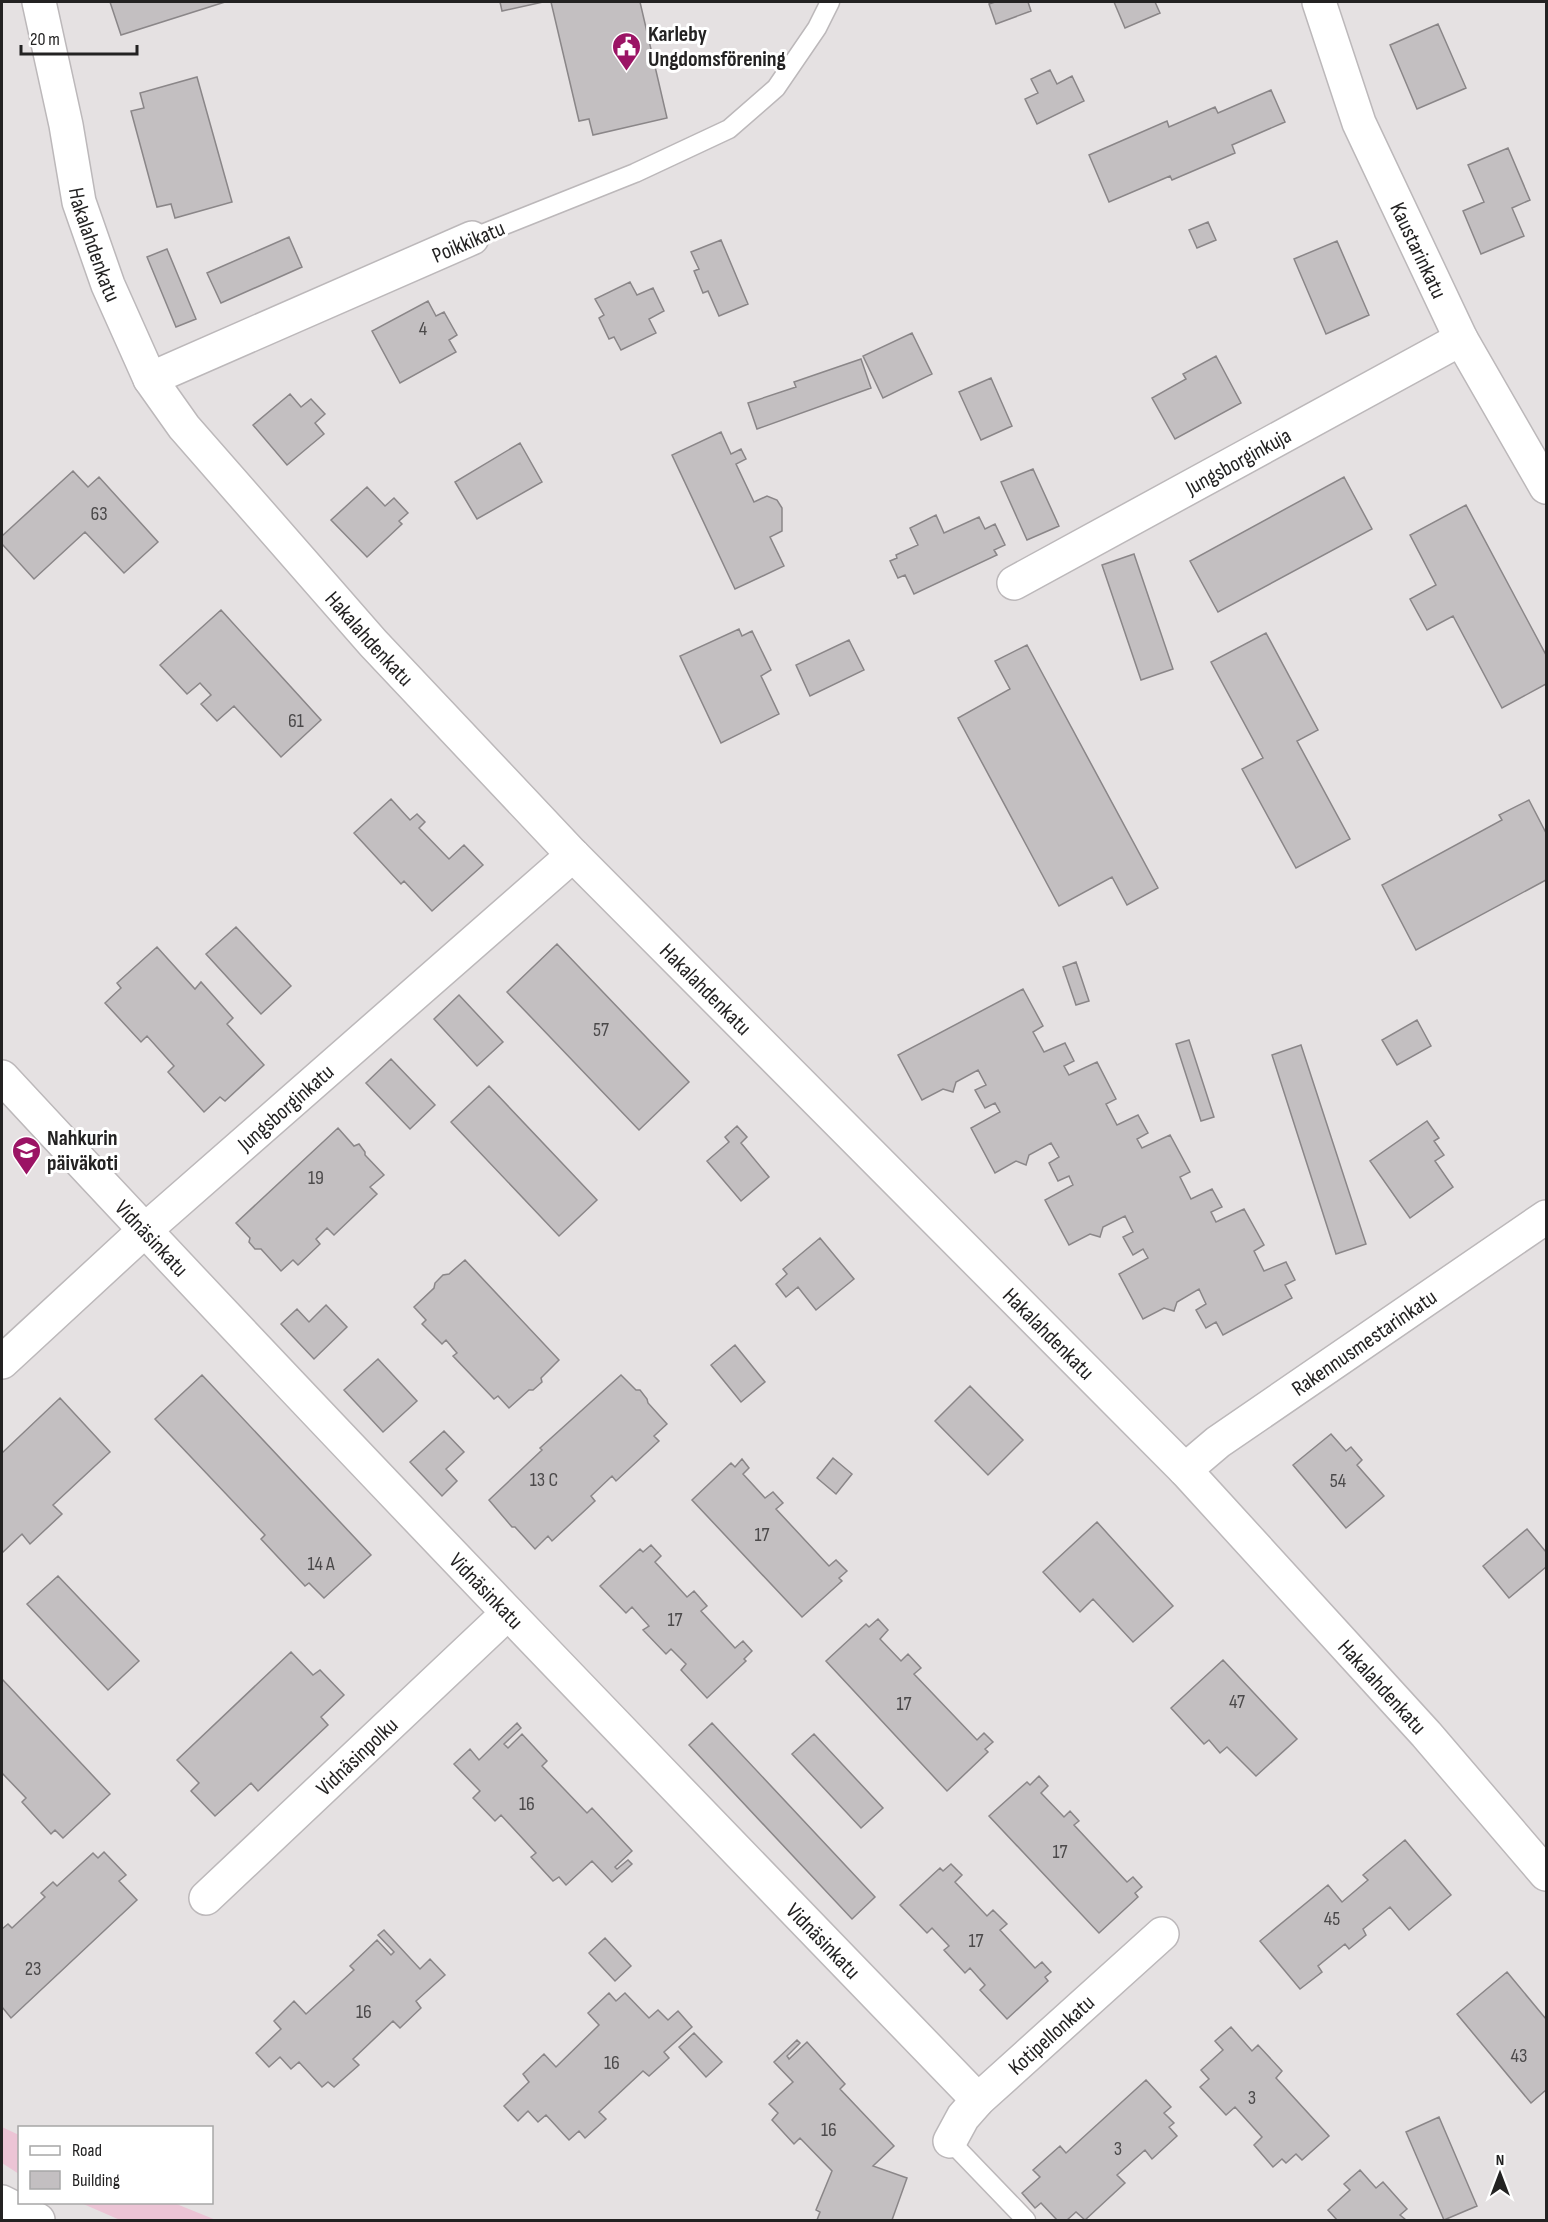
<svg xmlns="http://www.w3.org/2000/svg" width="1548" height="2222" font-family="'Sofia Sans Condensed',sans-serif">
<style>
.green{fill:#ecc4d5}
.building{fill:#c3bfc1;stroke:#8a8688;stroke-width:1.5}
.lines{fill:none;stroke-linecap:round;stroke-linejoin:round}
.service-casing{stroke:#bcb8ba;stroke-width:21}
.minor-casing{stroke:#bcb8ba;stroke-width:36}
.tertiary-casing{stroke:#bcb8ba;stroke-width:36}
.secondary-casing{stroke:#bcb8ba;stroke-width:36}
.service{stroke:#fff;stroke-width:18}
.minor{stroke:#fff;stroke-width:33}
.tertiary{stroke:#fff;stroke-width:33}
.secondary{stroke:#fff;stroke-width:33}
.labels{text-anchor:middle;stroke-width:6;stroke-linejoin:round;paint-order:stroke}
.number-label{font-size:20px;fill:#4b494a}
.poi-label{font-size:22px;font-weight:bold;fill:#232222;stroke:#fff;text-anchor:start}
.street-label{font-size:22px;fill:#232222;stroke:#fff}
</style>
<rect width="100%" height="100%" fill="#e5e1e2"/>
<path class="green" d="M2 2127 19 2135V2174L2 2163Z
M81 2203H174L216 2220H120Z"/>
<path class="building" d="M110 2H225L121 35Z
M500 2H543L502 11Z
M551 2H640L667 118 593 135 589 119 579 121Z
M995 2H1028L1031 11 996 24 989 4Z
M1114 2H1155L1160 13 1125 28Z
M1438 24 1466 88 1417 109 1390 45Z
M1050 70 1057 84 1072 76 1084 101 1037 124 1025 99 1038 93 1031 79Z
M197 77 232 202 175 218 171 204 157 207 131 111 144 108 140 93Z
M1271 90 1285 122 1232 145 1235 153 1172 180 1170 176 1109 202 1089 155 1167 121 1169 127 1215 107 1218 113Z
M1508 148 1530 200 1512 208 1524 236 1481 254 1463 211 1484 202 1468 165Z
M1208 222 1216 240 1197 248 1189 230Z
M289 237 302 267 221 303 207 273Z
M721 240 748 304 719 316 708 291 703 293 694 271 699 269 691 252Z
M1337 241 1369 315 1326 334 1294 259Z
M167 249 196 319 176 327 147 257Z
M630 282 637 295 653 288 664 311 649 319 656 333 621 350 614 337 609 339 599 318 604 315 595 299Z
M428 301 436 316 444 312 457 335 449 340 456 352 400 383 372 331Z
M912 333 932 374 883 398 863 356Z
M1216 356 1241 403 1175 439 1152 398 1186 379 1183 374Z
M861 359 871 388 757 429 748 403 796 387 794 382Z
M991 378 1012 426 981 440 959 392Z
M290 394 301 407 311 399 325 414 315 423 324 434 287 465 253 425Z
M721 432 731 454 741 449 746 459 736 464 754 502 767 496 777 500 782 508V531L770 537 784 566 735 589 672 455Z
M520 443 542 482 477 519 455 482Z
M1033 469 1059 526 1027 540 1001 482Z
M73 471 88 487 99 477 158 542 124 573 85 532 34 579 2 544V536Z
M1344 477 1372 529 1218 612 1190 561Z
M367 487 385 506 394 498 408 513 399 521 402 524 367 557 331 520Z
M1466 505 1546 655V684L1502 708 1453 616 1427 630 1410 599 1436 585 1410 535Z
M936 515 944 533 979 517 985 529 995 524 1005 545 994 550 997 555 914 594 905 575 898 578 890 561 897 558 896 555 918 545 910 528Z
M1134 554 1173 669 1141 680 1102 565Z
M221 610 321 720 281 757 234 706 217 721 201 704 211 695 200 683 187 694 160 665Z
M739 629 742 636 752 631 771 670 761 676 779 714 721 743 680 656Z
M1266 633 1318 730 1297 741 1350 839 1296 868 1242 769 1263 758 1211 662Z
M849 640 864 670 810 696 796 665Z
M1027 645 1158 888 1127 905 1112 877 1059 906 958 718 1010 689 995 661Z
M391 799 410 820 417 814 425 822 419 828 449 859 464 845 483 865 432 911 404 881 401 884 354 833Z
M1529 800 1546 833V880L1416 950 1382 885 1502 820 1499 815Z
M236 927 291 986 261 1014 206 954Z
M557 944 689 1082 639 1130 507 992Z
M157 947 195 989 201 982 233 1018 227 1024 264 1065 225 1101 220 1097 204 1112 168 1072 174 1066 147 1036 141 1042 105 1003 121 988 117 983Z
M1076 962 1089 1001 1076 1005 1063 967Z
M1023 989 1043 1026 1033 1032 1044 1052 1065 1043 1074 1061 1064 1066 1069 1075 1097 1062 1116 1099 1106 1104 1117 1125 1138 1115 1148 1133 1137 1139 1142 1148 1170 1135 1190 1172 1180 1177 1191 1199 1212 1189 1222 1207 1211 1212 1216 1222 1244 1209 1264 1245 1254 1251 1264 1271 1286 1262 1295 1280 1285 1285 1292 1298 1223 1335 1216 1322 1206 1328 1196 1310 1206 1304 1199 1289 1177 1302 1174 1311 1164 1308 1143 1319 1119 1274 1148 1258 1143 1249 1133 1255 1123 1237 1133 1232 1125 1216 1103 1227 1100 1237 1090 1234 1069 1245 1045 1200 1073 1185 1069 1176 1058 1181 1049 1163 1059 1157 1051 1143 1029 1155 1026 1165 1016 1161 995 1173 971 1128 1000 1112 995 1103 985 1108 975 1090 986 1085 978 1070 956 1082 953 1092 943 1089 922 1100 898 1055Z
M459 995 503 1042 477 1066 434 1019Z
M1417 1020 1431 1046 1397 1065 1382 1040Z
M1189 1040 1214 1117 1201 1121 1176 1044Z
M1301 1045 1366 1244 1336 1254 1272 1055Z
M391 1059 435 1105 410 1129 366 1083Z
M489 1086 597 1200 559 1236 451 1122Z
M1427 1121 1439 1138 1434 1141 1444 1155 1435 1161 1453 1187 1410 1218 1370 1161Z
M737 1126 747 1137 741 1143 769 1177 741 1201 707 1161 729 1142 725 1137Z
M338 1128 354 1146 359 1144 365 1152V1155L384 1175 370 1187 377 1194 334 1235 327 1228 316 1239 320 1244 298 1265 293 1260 281 1271 261 1249H255L249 1242 250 1238 236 1223Z
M820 1238 854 1279 816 1310 798 1287 786 1297 776 1284 787 1274 783 1269Z
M465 1260 559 1360 541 1378 542 1382 533 1390H529L509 1408 498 1396 494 1399 453 1356 457 1353 446 1340 442 1344 422 1324 426 1320 414 1307 434 1288 435 1283 443 1275 449 1274Z
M326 1305 347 1327 314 1359 281 1324 297 1309 309 1322Z
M735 1345 765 1382 741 1402 711 1365Z
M378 1359 417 1401 383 1432 344 1390Z
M202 1375 371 1555 324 1598 309 1583 305 1586 261 1539 265 1535 155 1419Z
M621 1375 636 1390H640L647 1399 648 1403 667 1424 654 1436 659 1441 616 1481 612 1476 591 1496 595 1501 552 1541 548 1536 535 1549 515 1527H512L489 1500 542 1450 540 1448Z
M970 1386 1023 1440 988 1475 935 1421Z
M60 1398 110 1452 53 1505 62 1514 30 1544 22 1534 2 1553V1453Z
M444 1431 464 1452 446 1469 457 1481 442 1496 410 1462Z
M1331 1434 1346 1451 1351 1447 1362 1460 1357 1465 1384 1496 1346 1528 1293 1465Z
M833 1458 852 1474 836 1494 817 1478Z
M742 1459 749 1468 743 1474 765 1498 773 1492 783 1503 776 1509 829 1566 836 1560 847 1571 839 1578 842 1581 802 1617 692 1500 731 1463 735 1467Z
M1097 1522 1173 1606 1133 1642 1093 1599 1080 1612 1043 1572Z
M1527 1529 1546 1552V1567L1509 1598 1483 1566Z
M651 1545 661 1556 655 1562 687 1597 694 1591 707 1606 701 1611 735 1648 743 1641 752 1651 744 1659 746 1661 707 1698 681 1670 686 1664 671 1649 666 1654 643 1630 649 1626 632 1607 626 1613 600 1586 640 1549 643 1552Z
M58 1576 139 1661 108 1690 27 1604Z
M878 1619 888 1630 880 1639 901 1661 908 1654 921 1668 914 1674 977 1740 984 1733 993 1742 985 1749 988 1752 947 1791 826 1661 866 1624 869 1627Z
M291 1652 313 1675 320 1670 344 1695 321 1717 328 1725 258 1791 251 1783 215 1816 191 1791 199 1783 177 1760Z
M1223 1660 1297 1739 1256 1776 1227 1747 1220 1753 1209 1740 1204 1744 1171 1708Z
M2 1679 110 1794 63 1838 55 1830 51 1834 22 1802 26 1798 2 1773Z
M517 1723 521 1728 504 1744 508 1748 522 1734 547 1761 542 1766 587 1813 592 1808 632 1851 615 1867 617 1869 628 1860 632 1864 612 1882 592 1861 566 1885 559 1877 553 1881 531 1857 536 1853 501 1815 495 1821 473 1798 480 1791 454 1764 470 1749 479 1760Z
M712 1723 875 1897 852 1919 689 1745Z
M814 1734 883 1808 861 1828 792 1754Z
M1039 1776 1048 1786 1041 1793 1064 1817 1070 1811 1079 1821 1074 1825 1127 1882 1133 1877 1142 1887 1135 1893 1138 1897 1099 1933 989 1816 1027 1782 1030 1785Z
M1405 1840 1451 1895 1409 1930 1390 1907 1363 1929 1366 1935 1349 1949 1345 1944 1318 1966 1322 1972 1300 1989 1260 1941 1328 1885 1342 1902 1368 1880 1363 1875Z
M104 1852 126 1875 119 1881 137 1900 11 2018 2 2007V1929L8 1924 12 1928 45 1897 41 1893 53 1882 57 1886 93 1853 98 1858Z
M951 1864 962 1875 955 1882 987 1916 993 1910 1007 1924 1000 1930 1035 1968 1042 1962 1051 1972 1045 1977 1048 1981 1007 2019 980 1990 985 1985 970 1968 965 1973 944 1950 949 1946 932 1928 927 1933 900 1905 940 1868 943 1871Z
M384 1930 420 1969 430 1959 445 1975 416 2001 421 2008 400 2028 393 2021 353 2059 359 2065 334 2087 328 2082 322 2087 299 2062 291 2069 280 2057 269 2067 256 2053 281 2029 274 2021 294 2001 306 2014 354 1970 350 1966 377 1940 391 1955 394 1952 378 1935Z
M605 1938 631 1966 615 1981 589 1953Z
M1507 1972 1546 2019V2090L1531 2103 1457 2014Z
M609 1993 616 2001 625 1993 649 2018 658 2010 668 2020 678 2011 692 2027 664 2052 669 2058 649 2076 643 2071 599 2112 606 2119 585 2138 579 2131 569 2140 546 2115 538 2122 528 2111 518 2121 504 2106 529 2082 523 2074 544 2054 556 2067 599 2025 588 2013Z
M1231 2027 1252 2051 1258 2045 1282 2071 1276 2078 1329 2136 1302 2160 1296 2154 1286 2163 1282 2159 1273 2167 1254 2145 1262 2137 1235 2107 1226 2115 1200 2087 1209 2079 1201 2070 1223 2050 1215 2041Z
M694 2033 722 2062 706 2077 679 2047Z
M797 2040 800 2043 787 2056 789 2059 807 2042 845 2084 840 2089 894 2146 873 2166 907 2178 892 2220H817L820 2212 816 2210 832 2171 800 2138 794 2144 772 2120 778 2113 769 2104 793 2082 774 2062Z
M1146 2080 1171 2107 1164 2113 1174 2123 1169 2127 1177 2136 1152 2159 1145 2150 1117 2175 1125 2183 1085 2220 1076 2212 1067 2220H1057L1041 2203 1035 2208 1022 2193 1040 2177 1033 2170 1060 2146 1066 2153Z
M1439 2117 1477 2206 1444 2220 1406 2132Z
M1360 2170 1376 2188 1383 2182 1407 2209 1400 2215 1406 2220H1337L1328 2210 1350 2190 1344 2184Z"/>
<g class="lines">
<defs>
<path id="service" d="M472 238 635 173 729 129 776 88 817 28 830 2
M950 2141 1026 2220"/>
<g id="minor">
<path id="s1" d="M1319 2 1359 123 1461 339 1546 487"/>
<path d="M150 379 472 238"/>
<path id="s2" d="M1014 583 1461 339"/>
<path id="s3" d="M2 1077C322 1422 650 1761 978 2100"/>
<path id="s4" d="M2 1362 144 1231 573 855"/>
<path id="s5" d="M1185 1470 1218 1442 1546 1217"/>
<path id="s6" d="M206 1898 508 1613"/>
<path id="s7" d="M950 2141 963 2117 978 2100 1162 1934"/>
</g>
<g id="tertiary">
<path id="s8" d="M39 2 66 125 79 202 108 285 150 379 184 427 373 643 573 855 1185 1470 1426 1734 1546 1874"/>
</g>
<path id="secondary" d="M2 2202 38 2220"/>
</defs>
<use href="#service" class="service-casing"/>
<use href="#minor" class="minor-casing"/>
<use href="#tertiary" class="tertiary-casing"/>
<use href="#secondary" class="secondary-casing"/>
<use href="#service" class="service"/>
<use href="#minor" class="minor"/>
<use href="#tertiary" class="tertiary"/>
<use href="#secondary" class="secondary"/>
</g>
<defs>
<symbol id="civic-pin" viewBox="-11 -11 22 30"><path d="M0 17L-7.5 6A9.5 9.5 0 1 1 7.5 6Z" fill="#9b1465" stroke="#fff"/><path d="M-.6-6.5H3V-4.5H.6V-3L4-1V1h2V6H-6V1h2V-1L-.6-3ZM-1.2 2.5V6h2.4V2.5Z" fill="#fff"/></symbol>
<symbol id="school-pin" viewBox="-11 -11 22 30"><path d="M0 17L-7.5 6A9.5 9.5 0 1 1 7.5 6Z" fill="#9b1465" stroke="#fff"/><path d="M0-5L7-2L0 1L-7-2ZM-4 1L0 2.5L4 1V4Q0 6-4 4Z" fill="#fff"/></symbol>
</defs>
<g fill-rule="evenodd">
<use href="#civic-pin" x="610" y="30" width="33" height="45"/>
<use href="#school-pin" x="10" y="1134" width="33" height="45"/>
</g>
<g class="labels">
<g class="number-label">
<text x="423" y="335">4</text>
<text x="99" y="520">63</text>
<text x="296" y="727">61</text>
<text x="601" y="1036">57</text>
<text x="316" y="1184">19</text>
<text x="544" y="1486">13 C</text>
<text x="1338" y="1487">54</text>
<text x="762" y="1541">17</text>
<text x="321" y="1570">14 A</text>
<text x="675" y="1626">17</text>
<text x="1237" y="1708">47</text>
<text x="904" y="1710">17</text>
<text x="527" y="1810">16</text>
<text x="1060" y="1858">17</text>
<text x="1332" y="1925">45</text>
<text x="976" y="1947">17</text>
<text x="33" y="1975">23</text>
<text x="364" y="2018">16</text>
<text x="1519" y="2062">43</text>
<text x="612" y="2069">16</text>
<text x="1252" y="2104">3</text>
<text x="829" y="2136">16</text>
<text x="1118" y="2155">3</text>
</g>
<g class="poi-label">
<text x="648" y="41">Karleby<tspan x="648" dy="25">Ungdomsförening</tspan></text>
<text x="47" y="1145">Nahkurin<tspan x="47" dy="25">päiväkoti</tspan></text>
</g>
<g class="street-label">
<text transform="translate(468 241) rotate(-23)" y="8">Poikkikatu</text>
<text dy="8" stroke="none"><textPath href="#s8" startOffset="249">Hakalahdenkatu</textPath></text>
<text dy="8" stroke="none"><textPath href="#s1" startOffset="268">Kaustarinkatu</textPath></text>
<text dy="8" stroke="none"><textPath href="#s2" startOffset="255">Jungsborginkuja</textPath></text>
<text dy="8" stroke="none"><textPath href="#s8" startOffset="735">Hakalahdenkatu</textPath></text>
<text dy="8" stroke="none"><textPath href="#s8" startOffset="1221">Hakalahdenkatu</textPath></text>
<text dy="8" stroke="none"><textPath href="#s4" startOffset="381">Jungsborginkatu</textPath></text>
<text dy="8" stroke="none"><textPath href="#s3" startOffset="220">Vidnäsinkatu</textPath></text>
<text dy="8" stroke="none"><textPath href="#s8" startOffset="1707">Hakalahdenkatu</textPath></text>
<text dy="8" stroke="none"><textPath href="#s5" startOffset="220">Rakennusmestarinkatu</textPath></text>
<text dy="8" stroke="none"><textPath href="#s3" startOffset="706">Vidnäsinkatu</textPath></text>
<text dy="8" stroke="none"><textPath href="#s8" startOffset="2193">Hakalahdenkatu</textPath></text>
<text dy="8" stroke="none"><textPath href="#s6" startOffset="207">Vidnäsinpolku</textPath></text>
<text dy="8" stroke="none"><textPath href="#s3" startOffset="1192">Vidnäsinkatu</textPath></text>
<text dy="8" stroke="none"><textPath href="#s7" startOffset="148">Kotipellonkatu</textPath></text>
</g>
</g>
<rect width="1548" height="2222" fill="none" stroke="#232222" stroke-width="6"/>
<rect x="18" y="2126" width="195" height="78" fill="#ffffff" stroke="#a7a7a7" stroke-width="1.5"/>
<rect x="30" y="2146" width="30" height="9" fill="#ffffff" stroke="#a7a7a7" stroke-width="1.5"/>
<text x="72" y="2156" font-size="18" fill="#232222">Road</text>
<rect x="30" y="2171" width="30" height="18" fill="#c3bfc1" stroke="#a7a7a7" stroke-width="1.5"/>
<text x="72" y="2186" font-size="18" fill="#232222">Building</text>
<g transform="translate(1500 2174)" stroke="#ffffff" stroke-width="4.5" paint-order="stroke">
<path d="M0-4.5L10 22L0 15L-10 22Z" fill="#232222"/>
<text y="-9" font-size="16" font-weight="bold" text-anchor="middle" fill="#232222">N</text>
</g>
<path d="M21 45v9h116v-9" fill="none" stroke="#232222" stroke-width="3"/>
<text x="30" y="45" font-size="18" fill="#232222" stroke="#ffffff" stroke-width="4.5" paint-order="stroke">20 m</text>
</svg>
